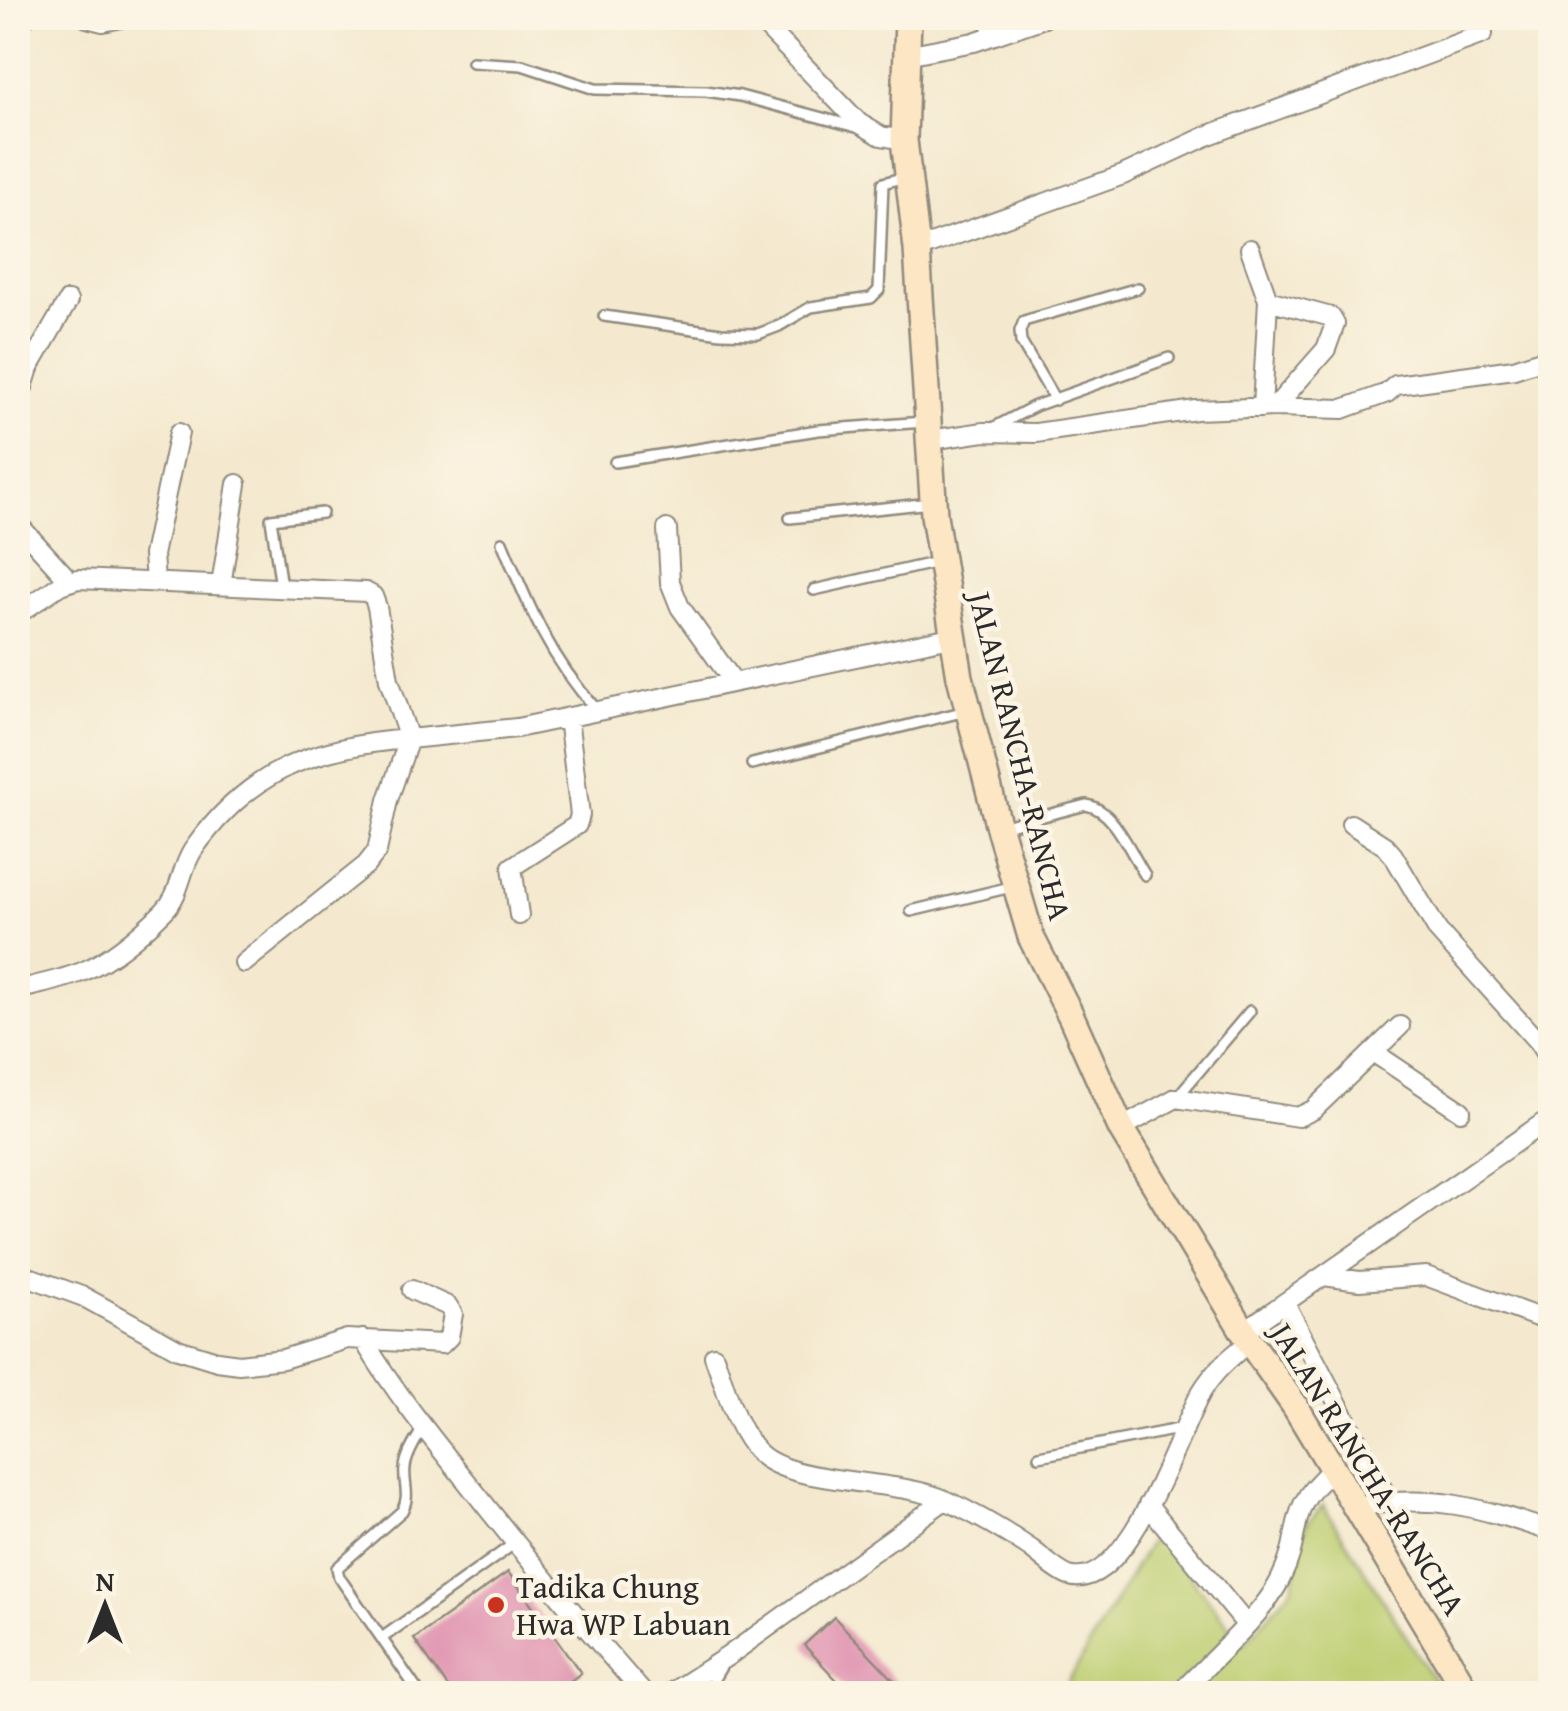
<svg xmlns="http://www.w3.org/2000/svg" width="1568" height="1711" font-family="'Gentium Book Plus',serif">
<style>
.green{fill:#bdce71;stroke:#747c4e;stroke-width:2.5}
.building{fill:#de8dad}
.lines{fill:none;stroke-linecap:round;stroke-linejoin:round}
.lane-casing{stroke:#908a7d;stroke-width:14}
.street-casing{stroke:#908a7d;stroke-width:22}
.secondary-casing{stroke:#908a7d;stroke-width:30}
.lane{stroke:#fff;stroke-width:9}
.street{stroke:#fff;stroke-width:18}
.secondary{stroke:#fce6c4;stroke-width:25}
.poi-dot{fill:#c8321e;stroke:#fcf5e5;stroke-width:4}
.labels{text-anchor:middle;stroke-width:9;stroke-linejoin:round;paint-order:stroke}
.street-label{font-size:32px;fill:#2b2b2b;stroke:#fcf5e5}
.poi-label{font-size:32px;fill:#2b2b2b;stroke:#fcf5e5;text-anchor:start}
</style>
<rect width="100%" height="100%" fill="#fcf5e5"/>
<filter id="ink" filterUnits="userSpaceOnUse"><feTurbulence type="fractalNoise" baseFrequency=".01" numOctaves="2"/><feDisplacementMap in="SourceGraphic" scale="20" xChannelSelector="R" yChannelSelector="G"/><feConvolveMatrix kernelMatrix="1 2 1 2 8 2 1 2 1" color-interpolation-filters="sRGB"/></filter>
<filter id="wash" filterUnits="userSpaceOnUse"><feTurbulence type="fractalNoise" baseFrequency=".0048" numOctaves="4" result="noise"/><feDisplacementMap in="SourceGraphic" scale="40" xChannelSelector="R" yChannelSelector="G"/><feGaussianBlur stdDeviation="2.25" result="paint"/><feColorMatrix in="noise" values="0 0 0 0 0 0 0 0 0 0 0 0 0 0 0 0 0 1.4 0 .05"/><feComposite in="paint" operator="in"/></filter>
<g filter="url(#wash)">
<rect width="100%" height="100%" fill="#f4e9cf"/>
<path class="green" d="M1323 1505 1442 1693 1006 1694 1009 1688 1064 1689 1155 1533 1244 1644 1293 1587 1305 1526Z"/>
<g id="blocks">
<path class="building" d="M508 1572 581 1673 553 1694H453L414 1639Z
M834 1617 907 1694H850L804 1645Z"/>
</g>
</g>
<g filter="url(#ink)">
<use href="#blocks" fill-opacity="0" stroke="#908a7d" stroke-width="2.5"/>
<g class="lines">
<defs>
<path id="lane" d="M985 18 989 37
M472 62 522 65 595 89 706 91 740 96 860 128
M604 316 721 333 758 334 779 326 811 307 871 298 879 290 883 183 905 177
M1055 400 1021 342 1020 331 1024 321 1138 288
M991 429 1035 406 1169 358
M615 462 818 430 924 422
M790 518 931 503
M502 542C528 605 549 657 596 709
M281 587 271 519 322 513
M814 590 938 562
M752 764 966 711
M1001 827 1086 805C1114 809 1130 852 1145 875
M911 911 1015 886
M1178 1096 1250 1011
M1039 1456 1184 1428
M382 1638 515 1543
M420 1694 339 1577 337 1568 402 1511C411 1495 403 1484 405 1468 406 1454 417 1439 423 1428
M705 1694 721 1667"/>
<path id="street" d="M87 18 103 22 121 18
M758 18 859 123 881 136 904 140
M18 23 25 18
M906 55 974 42 1044 18
M917 249 1123 175 1209 135 1483 34
M1250 249 1268 300 1262 408
M1268 300 1331 317 1335 324 1326 349 1275 407
M18 403 29 368 68 301
M930 440 984 432 1036 433 1196 410 1275 407 1343 409 1387 393 1396 385 1514 369 1550 357
M18 524 69 580
M667 529 670 582 680 607 733 681
M155 581 153 555 179 433
M221 585 237 484
M18 614 60 585 78 579 366 592 373 596 377 607 389 680 409 739 517 728 951 637
M1351 824 1385 846 1393 855 1438 931 1538 1042 1550 1061
M519 915 512 867 577 825 580 815 568 718
M18 990C39 984 63 980 84 971 113 958 141 934 164 911 181 894 180 870 193 850 249 770 315 746 409 739L388 800 377 851 366 865 244 963
M1373 1052 1461 1111
M1121 1128 1176 1098 1298 1117 1313 1110 1400 1026
M18 1273 84 1297 178 1349 217 1361 239 1364 283 1359 347 1339 442 1344 449 1337 453 1314 448 1306 412 1290
M1324 1276 1359 1281 1426 1276 1550 1322
M1285 1303 1389 1501
M1244 1331 1543 1123 1550 1125
M363 1339C393 1390 430 1436 467 1482 524 1555 583 1625 644 1694
M714 1356C726 1387 735 1430 759 1453 793 1486 896 1478 945 1500
M1148 1505 1245 1623
M1356 1507C1433 1493 1478 1507 1550 1531
M669 1694 728 1656 945 1500C976 1514 1003 1530 1031 1549 1042 1557 1057 1572 1069 1576 1128 1594 1180 1427 1202 1391 1214 1371 1231 1356 1250 1342
M1179 1694C1209 1662 1263 1616 1281 1578 1305 1530 1283 1511 1333 1469"/>
<path id="secondary" d="M908 18 904 140 917 249 934 515 960 677 999 828 1031 937 1071 1016 1121 1128 1250 1342 1295 1406 1468 1694"/>
</defs>
<use href="#lane" class="lane-casing"/>
<use href="#street" class="street-casing"/>
<use href="#secondary" class="secondary-casing"/>
<use href="#lane" class="lane"/>
<use href="#street" class="street"/>
<use href="#secondary" class="secondary"/>
</g>
</g>
<circle class="poi-dot" cx="496" cy="1605" r="10"/>
<g class="labels">
<g class="street-label">
<text transform="translate(1020 756) rotate(76)" y="11">JALAN RANCHA-RANCHA</text>
<text transform="translate(1368 1469) rotate(58)" y="11">JALAN RANCHA-RANCHA</text>
</g>
<g class="poi-label">
<text x="516" y="1598">Tadika Chung<tspan x="516" dy="37">Hwa WP Labuan</tspan></text>
</g>
</g>
<rect width="1568" height="1711" fill="none" stroke="#fcf5e5" stroke-width="60"/>
<g transform="translate(105 1606)" stroke="#fcf5e5" stroke-width="8" paint-order="stroke">
<path d="M0-8L18 38L0 25L-18 38Z" fill="#2b2b2b"/>
<text y="-15" font-size="28" font-weight="bold" text-anchor="middle" fill="#2b2b2b">N</text>
</g>
</svg>
